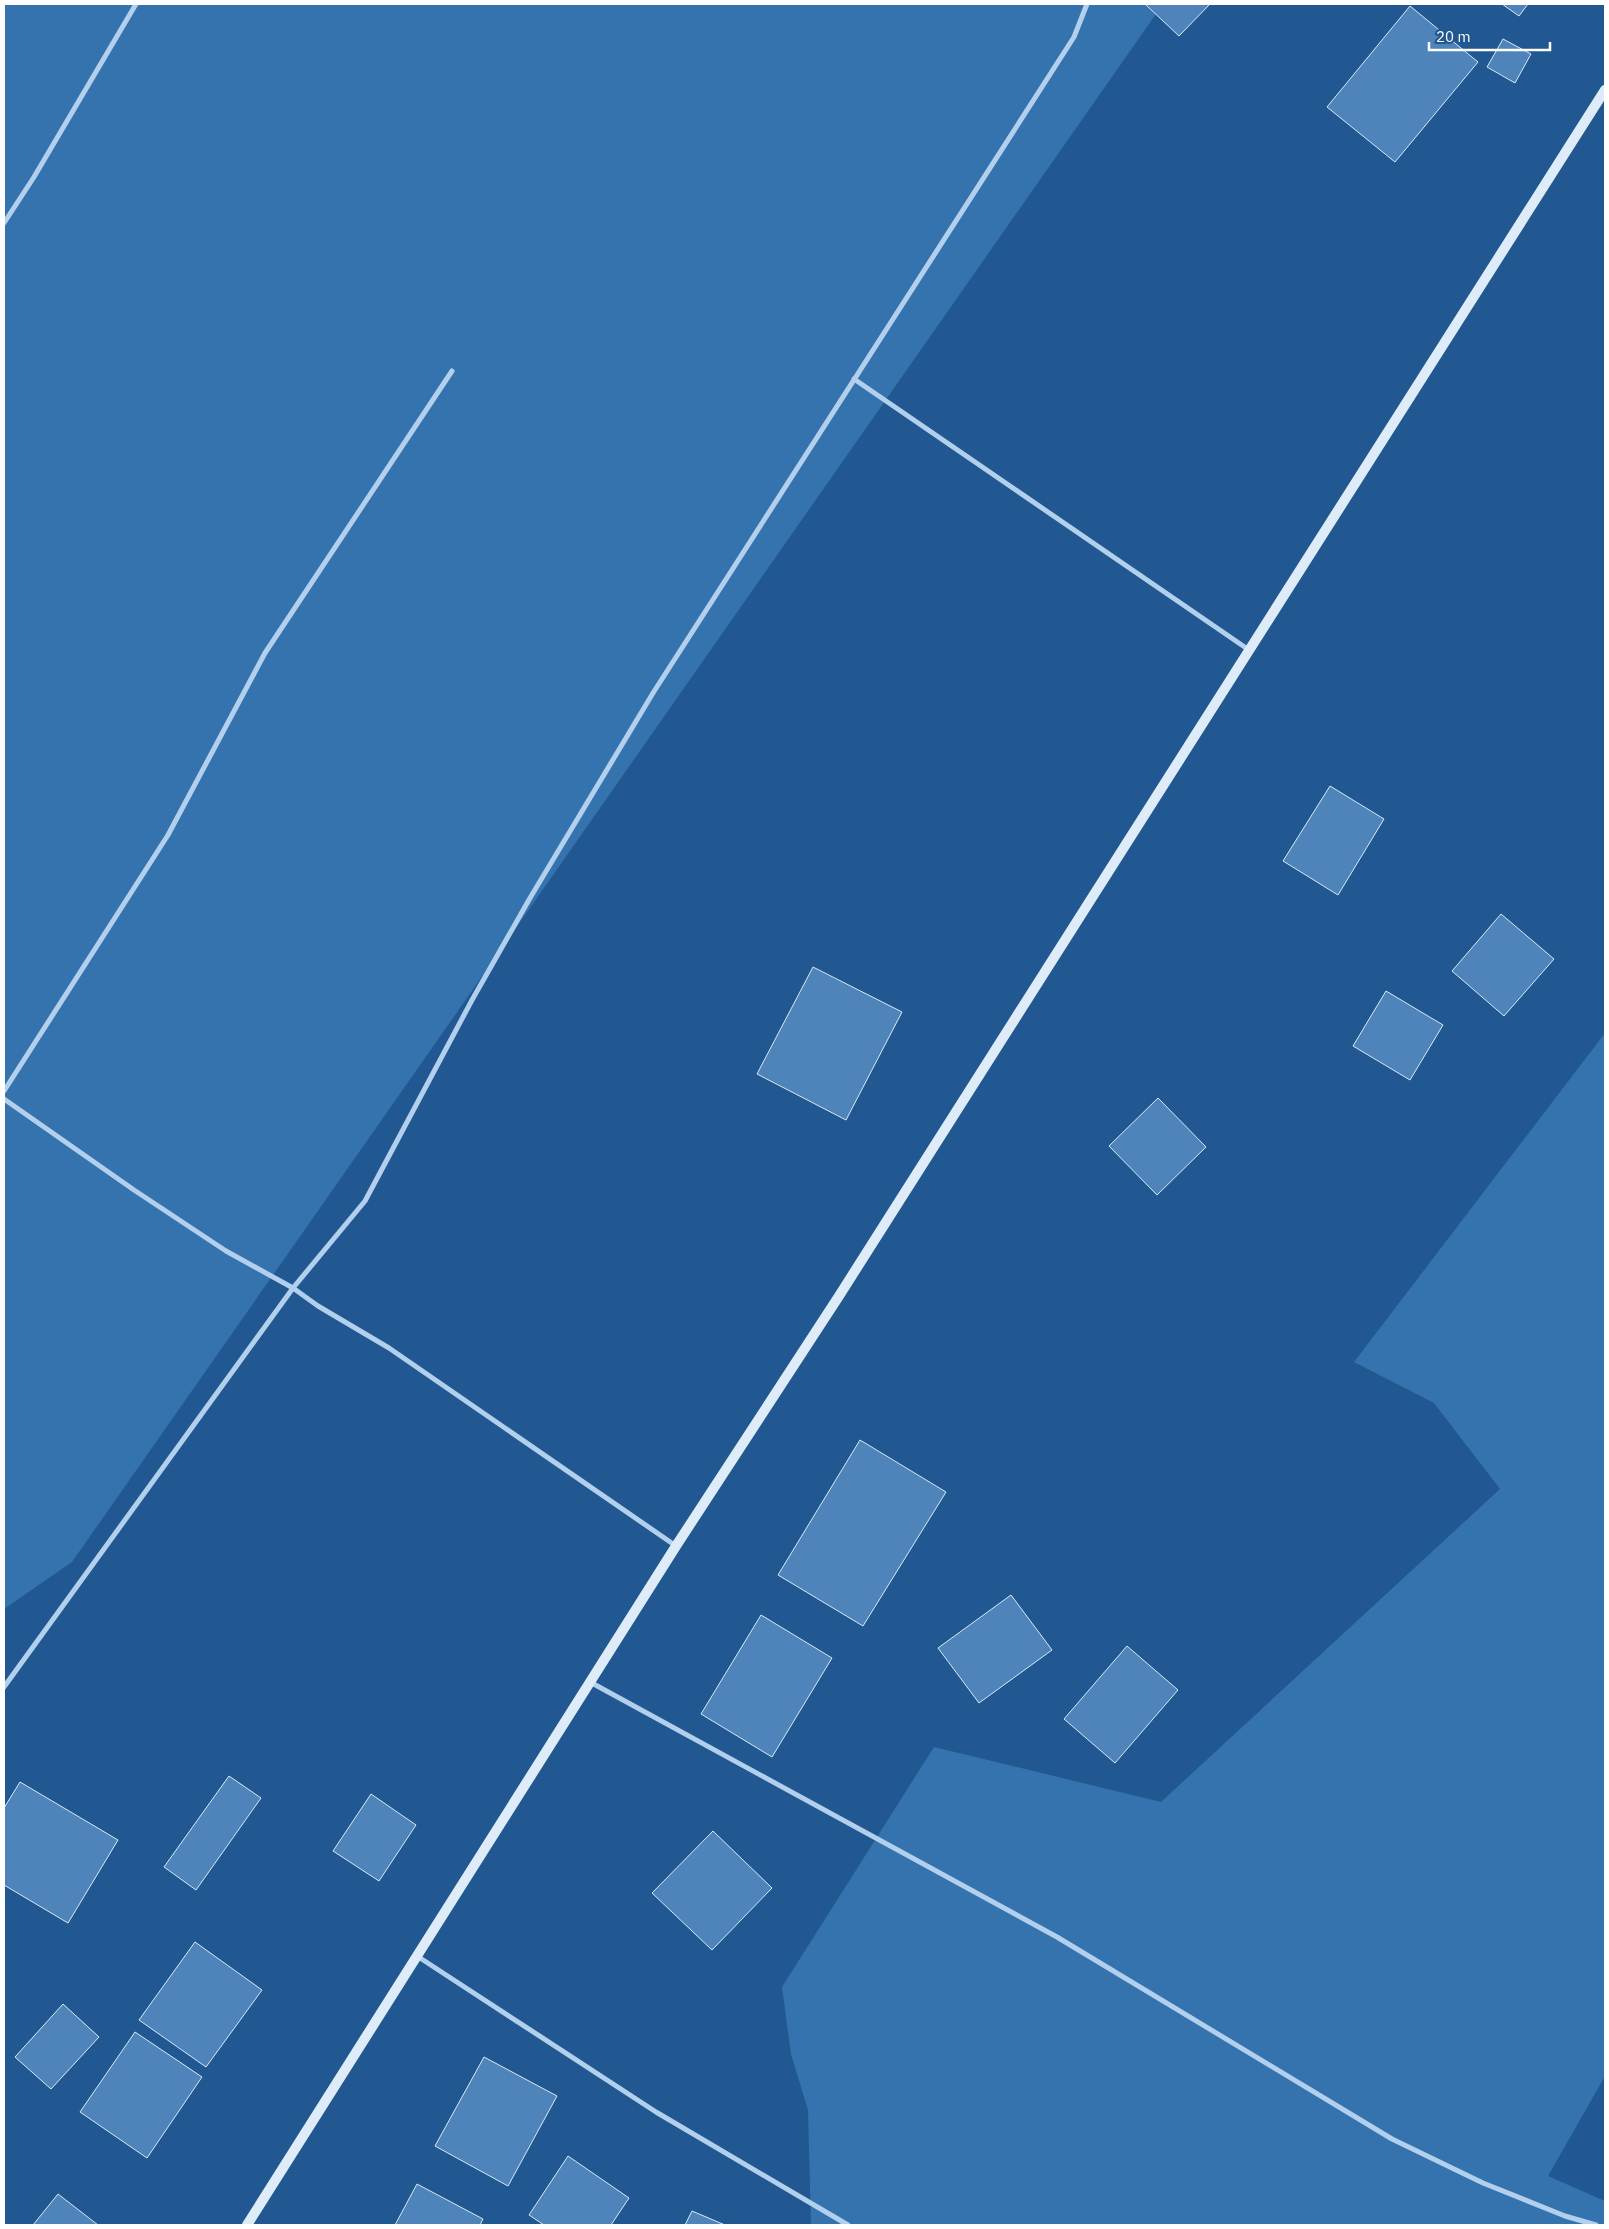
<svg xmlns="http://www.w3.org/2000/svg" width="1609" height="2229" font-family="'IBM Plex Sans',sans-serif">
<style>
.green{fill:#3573ae}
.building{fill:#4e84b9;stroke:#d8e9f9}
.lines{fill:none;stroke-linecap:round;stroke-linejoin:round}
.minor{stroke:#b2d0ed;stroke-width:5}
.secondary{stroke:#deecfa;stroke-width:10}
</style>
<rect width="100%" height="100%" fill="#215891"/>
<path class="green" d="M4 4H1163L72 1562 4 1609Z
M1605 1033V2076L1548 2176 1605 2201V2225H811L808 2110 791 2054 782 1987 934 1747 1161 1802 1500 1489 1434 1403 1354 1362Z"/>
<path class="building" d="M1145 4H1210L1179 36Z
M1502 4H1528L1519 16Z
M1410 6 1478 62 1395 162 1327 107Z
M1503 39 1531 54 1515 83 1487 67Z
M1330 786 1384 819 1338 895 1283 861Z
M1501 914 1554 959 1504 1016 1452 971Z
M813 967 902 1012 846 1120 757 1074Z
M1386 991 1443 1025 1410 1080 1353 1046Z
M1158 1098 1206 1147 1157 1195 1109 1146Z
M860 1440 946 1492 863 1626 778 1575Z
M1011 1595 1052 1650 979 1703 938 1648Z
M761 1615 832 1658 772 1757 701 1714Z
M1127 1646 1178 1690 1115 1763 1064 1719Z
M229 1776 261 1798 196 1890 164 1867Z
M20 1782 118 1840 68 1923 4 1885V1808Z
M371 1794 416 1825 379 1881 333 1851Z
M713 1831 772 1888 712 1950 652 1893Z
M195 1942 262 1990 206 2067 139 2020Z
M63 2004 99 2037 51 2089 15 2057Z
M135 2032 202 2077 147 2158 80 2112Z
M484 2057 557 2096 508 2186 435 2146Z
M568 2156 629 2198 611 2225H544L529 2215Z
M417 2184 483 2219 480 2225H395Z
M58 2194 98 2225H33Z
M692 2211 725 2225H685Z"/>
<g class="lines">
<path class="minor" d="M4 223 34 177 136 4
M854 379 1249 650
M4 1091 168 835 265 653 452 371
M4 1099 134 1190 226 1251 293 1288 318 1306 389 1348 676 1546
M590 1682 1057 1937 1392 2139 1483 2183 1565 2216 1596 2225
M4 1687 293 1288 365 1201 472 1000 530 898 653 693 1074 37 1087 4
M417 1956 656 2112 848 2225"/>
<path class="secondary" d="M247 2225 676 1546 839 1296 1605 90"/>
</g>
<rect width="1609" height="2229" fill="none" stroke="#ffffff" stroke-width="10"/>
<path d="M1429 42v8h121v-8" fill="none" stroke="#ffffff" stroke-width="2.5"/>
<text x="1436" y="42" font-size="15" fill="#ffffff" stroke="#215891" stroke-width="4" paint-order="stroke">20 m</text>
</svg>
